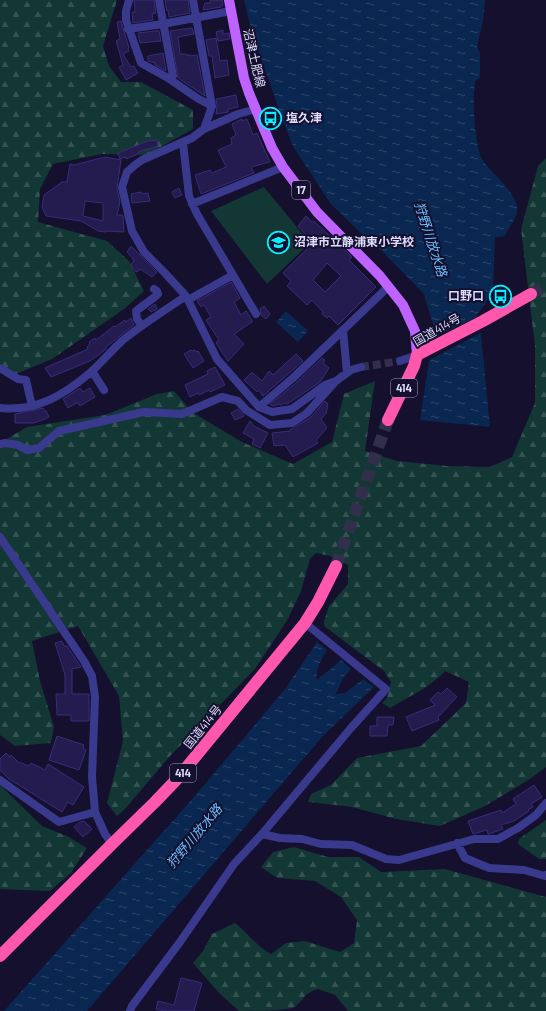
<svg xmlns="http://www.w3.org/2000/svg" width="546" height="1011" font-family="Barlow,'Noto Sans JP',sans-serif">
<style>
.forest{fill:url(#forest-firs)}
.park{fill:#133734}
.water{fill:url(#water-ripples)}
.pier{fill:#14102d}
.building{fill:#241b4f;stroke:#392c7c;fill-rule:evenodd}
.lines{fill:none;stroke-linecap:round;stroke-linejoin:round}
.street-tunnel{stroke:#322f4c;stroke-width:8;stroke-dasharray:8 4;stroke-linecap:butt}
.highway-tunnel{stroke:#322f4c;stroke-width:12;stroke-dasharray:12 6;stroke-linecap:butt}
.street{stroke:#39398e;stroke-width:8}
.primary{stroke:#bf63ff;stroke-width:10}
.highway{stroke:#ff57ae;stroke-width:12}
.labels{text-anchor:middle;stroke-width:4;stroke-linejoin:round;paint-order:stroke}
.shield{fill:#14102d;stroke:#a19fc0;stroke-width:1}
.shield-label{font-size:11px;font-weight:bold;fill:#dedcff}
.street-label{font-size:12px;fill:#dedcff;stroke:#14102d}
.poi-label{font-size:12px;font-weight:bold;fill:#dedcff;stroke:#14102d;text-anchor:start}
.water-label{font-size:13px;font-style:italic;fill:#6abfff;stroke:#14102d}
</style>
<defs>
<pattern id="forest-firs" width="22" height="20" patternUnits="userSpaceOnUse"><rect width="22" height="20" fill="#133734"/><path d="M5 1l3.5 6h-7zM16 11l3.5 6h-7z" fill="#355352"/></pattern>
<pattern id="water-ripples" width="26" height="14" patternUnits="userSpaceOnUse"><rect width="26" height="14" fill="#0a2751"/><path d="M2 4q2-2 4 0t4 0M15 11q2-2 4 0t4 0" fill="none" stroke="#2d466b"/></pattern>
</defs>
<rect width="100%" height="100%" fill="#14102d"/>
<path class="forest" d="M0 0H117L103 46 109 66 121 82H141L193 110V129L146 155 102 154 53 164 40 189 38 222 107 241 129 261 144 291 124 309 52 359 16 374 0 363Z
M546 158V767L530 779 485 806 440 826 396 819 352 807 308 802 311 794 331 785 357 758 421 746 466 703 469 682 445 671C428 689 411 695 390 708L382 703 387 698 391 682 384 671 324 626V621L329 606 348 584V565L330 556 316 553 310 559 301 591 288 619 255 669 170 756 125 809 117 816 107 803 123 741 119 696 78 626 32 641 40 681 54 727 51 743 15 746 0 735V443L27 427 105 415 157 394 174 391 192 412 242 442 293 464 332 442 344 394 375 381 365 451 397 461 447 466 490 467 512 457 535 403V346L521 229 538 166Z
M0 785 42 826 69 837 87 848 71 873 50 891 0 889Z
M546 820V859H539L518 844 519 839Z
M294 847 328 857H359L381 872 445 869 546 897V1011H348L335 995 318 989C302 994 306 998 295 1007 288 1011 250 1011 239 1011L219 993 193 963 203 951 212 934 235 923C248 933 256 946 271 954L286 943 305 941 340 952 354 943 357 920 341 897 315 881 277 878 261 867 273 852Z"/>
<path class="park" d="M264 187 310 243 267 284 211 211Z"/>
<path class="water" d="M244 0H485L483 21 477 47 480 53V78L476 80C471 94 475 146 482 159 490 173 519 193 517 211 517 217 508 229 505 236L495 237 493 292 477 315 481 334 490 427 420 420 434 328 424 294 378 247 369 241 330 203 293 146 284 124 251 29Z
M286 311 308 331 298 342 276 322Z
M317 642 327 650C322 658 315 670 317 680L341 660 351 669 343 678 336 694 345 693 363 679 374 687 322 737 87 1011H4L194 797 285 689Z"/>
<path class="pier" d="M479 316 482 332 427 361 431 339Z"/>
<path class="building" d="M134 0H154L156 13 152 14 153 20 133 23 132 12 135 13Z
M165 0H188L190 13 169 17 168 10 167 11Z
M210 0H222L223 5 221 7 203 10 205 3H211Z
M121 21 129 48 128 49 129 51 123 54 131 67 134 66 138 73 126 80 119 67 123 65 116 41 120 39 117 22Z
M192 28 194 34 178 37 180 54H186V55H190V56L197 55 205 96 178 78 170 31Z
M223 30V34L229 33 230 39 218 41 216 32Z
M155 31H159L161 41 140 43 138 33Z
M216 38 220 61 227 60 229 75 215 78 212 56H209L206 40Z
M163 53 166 71 155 65V63L148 61V56Z
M236 95 238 107 228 109V112L216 114 217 106 216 99Z
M242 119V121L247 119 253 135 257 133 270 162 251 167 254 173 201 194 195 175 210 170 212 173 226 167 218 150 232 144 231 138 236 135 232 124Z
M157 140 158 146 138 152V154L126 159V157L120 159 118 153 148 141Z
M105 157 121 160 117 188 120 202 117 215H123L124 232 106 231V232L98 231 81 221 46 216 42 207 44 195 62 182H67L70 164 74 165ZM85 201 103 203V221L83 216Z
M179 188 182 195 175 198 172 192Z
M141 192 142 194 148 193 150 201 132 203 131 194Z
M306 216 312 222 314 221 352 257 349 260 376 287 338 325 329 316 327 318 322 314 323 312 312 300 307 305 287 286 291 281 283 273 313 243 298 226ZM327 263 341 276 325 292 313 280Z
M131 246 157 272 152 277 140 269 137 272 135 271 132 267 131 264 134 261 133 259 127 252Z
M231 282 240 298 234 302 241 315 246 311 252 320V322L234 334 244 344 228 361 216 343 219 340 206 320 211 317 204 305 201 307 197 301Z
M155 304 157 309 151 312 148 309Z
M264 306 270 314 266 319 261 315 260 309Z
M131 318 134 325 106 347V349L105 350 90 361 51 377 45 368 88 349 87 347 90 344 89 342 95 338 96 340 114 326 115 327 125 320 126 322Z
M191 350 192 351 195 350 196 352 198 351 204 361 193 368 184 354Z
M296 354 303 361 263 396 259 390 257 392 244 380 251 373H253L262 381 269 371 273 375Z
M322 358 325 360 323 363 329 368 320 382 287 404 285 403 281 405 280 404 272 406 270 404 297 382Z
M215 367 225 385 210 392 209 390 199 395 198 393 190 397 185 385 208 374 207 371Z
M80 388 83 392 90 388 95 397 80 406 78 403H76L68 408 63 399Z
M325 401 328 404 327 406 328 408 326 411 327 412 321 419 327 428 316 440 318 443 293 457 285 445 274 446 272 433 290 431V430L311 417Z
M43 408 45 411H46L49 417 45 419 34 423H15V414Z
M238 409 244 416 235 420 231 413Z
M250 421 254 426 268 433 260 448 252 444 254 439 243 433Z
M62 641 64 646H67L81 667 72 669V694H89V721H71V715H57L56 694H65V675L55 643Z
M447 688 457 697 438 717 439 720 412 731 406 717 435 705 430 700 438 692 441 694Z
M377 717H394L393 725H388L387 736H370V726H377Z
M57 736 84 745 83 748 86 750 79 770 49 760Z
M6 753 10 757 11 755 18 762 29 766 31 763 45 770 48 764 84 787 73 805 68 802 62 812 9 779 0 770V759Z
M534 785 542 797 531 804 533 807 528 810 529 811 514 821 501 825 503 829 489 834H488L487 830 473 834 468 821 501 810 502 813 516 804 513 799Z
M84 821 92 829 83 837 74 827 80 822Z
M181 978 202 983 194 1011H164L156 1009 158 1001 174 1005Z"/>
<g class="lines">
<path class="street-tunnel" d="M361 367 400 361"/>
<path class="highway-tunnel" d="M531 294 546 285
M336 566 388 420"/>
<path class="street" d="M129 0 126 11V20L141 63 168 78 197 98 212 106
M159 0 173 76 168 78
M193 0 212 106 204 129
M128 29 163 24 231 11
M256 109 238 114 204 129 192 138 142 160 135 165 127 172 122 187 132 231 144 252 164 272 186 296 217 359 259 407 272 412 292 409 325 385 336 381 351 370 361 367
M183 143 189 196 197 214 256 314
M192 204 283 167
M188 300 233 275
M142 326 137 319 136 311 156 296 158 294 157 291 154 289
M343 330 347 373
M400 361 417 355
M0 368 18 379 26 380 32 406
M92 371 104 390
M259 407 293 378 389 286
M0 408C36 412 64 395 91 372 102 362 112 350 123 340 143 324 165 310 186 296
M0 444 5 443 18 445 27 450 39 448 59 431 144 412 182 414 222 397 238 401 246 410 270 425 292 423 307 413 335 382
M0 537 84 661 92 676 95 697 92 777 95 812 105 834 112 844
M0 780 59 822 95 812
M262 834 280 838 302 839 321 844 352 845 386 859 399 860 474 839H498L518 828 536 815 546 803
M457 843 465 858 489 868 524 870 545 876 546 875
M130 1011 132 1006 180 942 234 864 262 834 351 728 386 689 305 623"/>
<path class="primary" d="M229 0 244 78 249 93 272 148 283 167 317 212 380 276 403 305 415 331 417 355"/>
<path class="highway" d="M388 420 414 366 417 355 483 321 531 294
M0 956 112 844 155 802 177 779 305 623 318 602 336 566"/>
</g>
<defs>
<symbol id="bus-ring" viewBox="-11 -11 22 22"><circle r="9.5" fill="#14102d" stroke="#08f0ff" stroke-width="1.5"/><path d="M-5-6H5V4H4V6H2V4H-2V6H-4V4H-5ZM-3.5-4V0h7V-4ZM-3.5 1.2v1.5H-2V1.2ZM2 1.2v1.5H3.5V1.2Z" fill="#08f0ff"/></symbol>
<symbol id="school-ring" viewBox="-11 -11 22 22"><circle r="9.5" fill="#14102d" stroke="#08f0ff" stroke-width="1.5"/><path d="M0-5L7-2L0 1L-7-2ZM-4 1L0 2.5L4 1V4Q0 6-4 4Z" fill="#08f0ff"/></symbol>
</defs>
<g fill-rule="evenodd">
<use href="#bus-ring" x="258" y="106" width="25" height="25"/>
<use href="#school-ring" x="266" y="230" width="25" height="25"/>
<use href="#bus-ring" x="488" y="284" width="25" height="25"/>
</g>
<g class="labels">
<g class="shield">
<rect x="292" y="181" width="18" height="18" rx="3"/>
<rect x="391" y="379" width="26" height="18" rx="3"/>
<rect x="170" y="764" width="26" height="18" rx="3"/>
</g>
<g class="shield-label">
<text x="301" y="194">17</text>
<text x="404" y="392">414</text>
<text x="183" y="777">414</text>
</g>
<g class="street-label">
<text transform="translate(254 58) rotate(77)" y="4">沼津土肥線</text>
<text transform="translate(437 330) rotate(-30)" y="4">国道414号</text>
<text transform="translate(203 727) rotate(-51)" y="4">国道414号</text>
</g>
<g class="poi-label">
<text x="286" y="122">塩久津</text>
<text x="294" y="246">沼津市立静浦東小学校</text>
<text x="484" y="300" text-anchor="end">口野口</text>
</g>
<g class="water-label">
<text transform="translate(431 239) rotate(72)" y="5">狩野川放水路</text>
<text transform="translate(194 836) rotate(-50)" y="5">狩野川放水路</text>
</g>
</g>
</svg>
